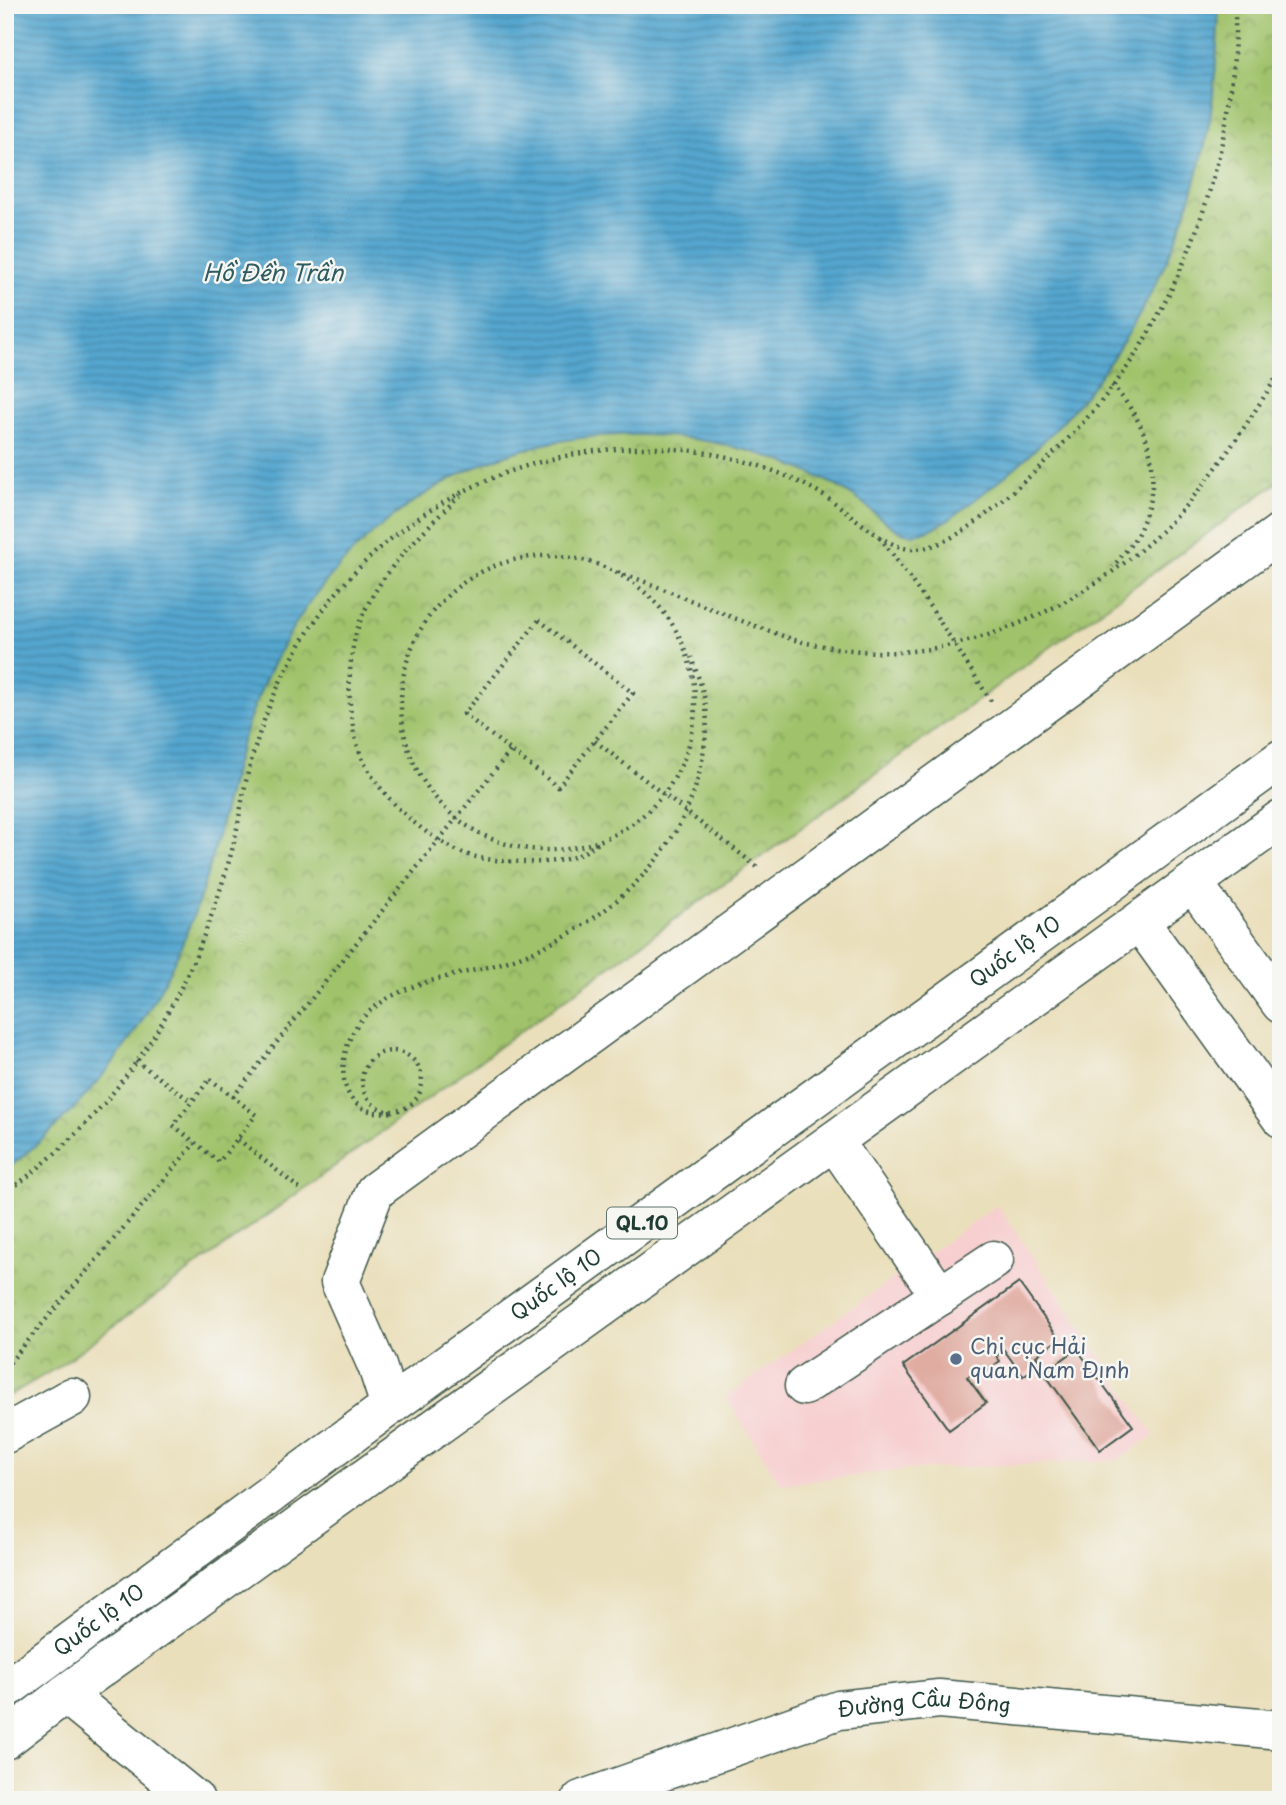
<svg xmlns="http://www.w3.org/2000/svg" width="1286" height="1805" font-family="'Playpen Sans',sans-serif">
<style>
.built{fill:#f7cfd0}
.park{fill:url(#park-crowns);stroke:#608050;stroke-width:2}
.water{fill:url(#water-rules);stroke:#3a7282;stroke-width:2}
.building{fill:#dea59a}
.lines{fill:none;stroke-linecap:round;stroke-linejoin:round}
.minor-casing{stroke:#3d5548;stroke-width:41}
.highway-casing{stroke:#3d5548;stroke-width:41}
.path{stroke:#3d5548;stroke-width:4.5;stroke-dasharray:2 5;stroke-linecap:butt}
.minor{stroke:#fff;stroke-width:38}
.highway{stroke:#fff;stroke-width:38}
.service-dot{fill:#5c6f8a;stroke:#f6f6f2;stroke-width:2.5}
.labels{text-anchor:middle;stroke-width:5;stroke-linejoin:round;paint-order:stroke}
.shield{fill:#f6f6f2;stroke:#60746d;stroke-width:2}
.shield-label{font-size:19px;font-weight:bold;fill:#1f3d34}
.street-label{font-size:21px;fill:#1f3d34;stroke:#f6f6f2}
.service-label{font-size:21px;fill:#4e5e75;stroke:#f6f6f2;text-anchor:start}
.water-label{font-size:23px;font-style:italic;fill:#2f5c62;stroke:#f6f6f2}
</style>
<defs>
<pattern id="park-crowns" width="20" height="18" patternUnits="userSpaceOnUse" patternTransform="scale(1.75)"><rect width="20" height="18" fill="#a0c26b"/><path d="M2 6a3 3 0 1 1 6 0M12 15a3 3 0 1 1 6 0" fill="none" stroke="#829f59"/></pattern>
<pattern id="water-rules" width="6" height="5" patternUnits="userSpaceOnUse" patternTransform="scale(1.75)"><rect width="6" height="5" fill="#54a6cf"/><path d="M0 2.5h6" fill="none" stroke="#4588a9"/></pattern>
</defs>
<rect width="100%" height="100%" fill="#f6f6f2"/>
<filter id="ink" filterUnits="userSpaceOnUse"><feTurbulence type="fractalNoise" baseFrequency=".0143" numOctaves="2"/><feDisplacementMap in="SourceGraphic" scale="14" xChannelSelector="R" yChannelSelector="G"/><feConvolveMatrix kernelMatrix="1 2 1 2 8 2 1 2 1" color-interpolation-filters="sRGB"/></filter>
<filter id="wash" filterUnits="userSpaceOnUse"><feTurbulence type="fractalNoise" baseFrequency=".00686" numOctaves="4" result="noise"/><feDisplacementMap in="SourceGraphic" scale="28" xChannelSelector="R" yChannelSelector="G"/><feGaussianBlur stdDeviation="1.57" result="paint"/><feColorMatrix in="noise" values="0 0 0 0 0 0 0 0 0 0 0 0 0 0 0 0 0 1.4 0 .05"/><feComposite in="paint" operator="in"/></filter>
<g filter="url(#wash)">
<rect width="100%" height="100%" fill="#eadfbb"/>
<path class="built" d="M997 1205 1154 1435 1118 1460 904 1470 781 1484 726 1397Z"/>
<path class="park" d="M5 5H1281V480L56 1368 5 1398Z"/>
<path class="water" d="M5 5H1219C1217 52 1215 99 1205 144 1174 281 1099 406 986 491 968 505 933 536 909 534 891 531 874 511 860 501 847 491 831 483 817 476 702 423 564 418 451 479 344 537 276 630 241 745 225 800 215 856 196 909 156 1018 96 1099 5 1171Z"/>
<g id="blocks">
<path class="building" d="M1019 1283 1059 1339 1036 1356 1041 1363 1023 1376 1004 1350 996 1356 1000 1361 977 1378 974 1373 967 1377 986 1403 949 1430 903 1366Z
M1077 1349 1133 1426 1100 1450 1044 1373Z"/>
</g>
</g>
<g filter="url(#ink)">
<use href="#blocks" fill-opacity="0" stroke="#3d5548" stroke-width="2"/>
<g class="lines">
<defs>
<g id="minor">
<path d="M1193 883 1281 1004"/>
<path d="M1140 922 1281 1118"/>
<path d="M834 1141 940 1296"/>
<path d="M804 1386 994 1260"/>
<path d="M390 1406 377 1366 340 1282 375 1191 1281 532"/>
<path d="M5 1434 72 1397"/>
<path d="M65 1694 195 1800"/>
<path id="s1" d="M581 1800 839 1710 939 1699 1281 1730"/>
</g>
<g id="highway">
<path id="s2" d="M5 1690 390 1406 1281 759"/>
<path d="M5 1740 65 1694 1281 819"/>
</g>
</defs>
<use href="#minor" class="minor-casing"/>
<use href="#highway" class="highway-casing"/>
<path class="path" d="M1112 385C1152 429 1165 476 1139 531 1133 544 1121 556 1113 567
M460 495C422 533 382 569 361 619 345 658 345 726 365 764 385 801 419 831 456 850 476 860 502 861 524 862 540 863 561 862 576 856 584 853 591 847 599 843
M880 537 933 611 991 701
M401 703a147 147 0 1 1 294 0a147 147 0 1 1-294 0Z
M618 572C667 589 713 611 761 628 776 633 791 640 807 643 829 647 852 651 875 652 983 657 1109 591 1180 512 1219 469 1250 419 1281 370
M539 620 633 693 558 787 464 714Z
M595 741 760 869
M362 1081a30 30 0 1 1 60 0a30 30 0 1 1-60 0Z
M136 1061 192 1102
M210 1079 256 1115 219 1162 173 1125Z
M233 1097 511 750
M391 1112C328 1120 334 1039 371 1010 413 976 464 977 514 959 603 927 684 857 702 761 705 743 708 725 706 708 704 690 697 674 691 657
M238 1139 301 1190
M5 1193C90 1134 159 1046 198 950 211 919 222 886 231 854 239 825 242 794 250 765 278 658 340 566 434 508 548 437 702 425 820 493 847 508 884 550 914 549 948 549 993 510 1017 488 1061 448 1105 403 1137 352 1201 248 1238 128 1235 5
M5 1368 195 1143"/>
<use href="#minor" class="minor"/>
<use href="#highway" class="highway"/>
</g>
</g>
<circle class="service-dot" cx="956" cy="1359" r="7"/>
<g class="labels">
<rect class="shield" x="607" y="1207.5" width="70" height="31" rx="5"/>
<g class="shield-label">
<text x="642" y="1230">QL.10</text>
</g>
<g class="street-label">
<text dy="7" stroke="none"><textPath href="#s2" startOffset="1251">Quốc lộ 10</textPath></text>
<text dy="7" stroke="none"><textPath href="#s2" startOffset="684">Quốc lộ 10</textPath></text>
<text dy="7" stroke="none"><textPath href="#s2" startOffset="117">Quốc lộ 10</textPath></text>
<text dy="7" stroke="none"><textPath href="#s1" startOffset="359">Đường Cầu Đông</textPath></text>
</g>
<g class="service-label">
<text x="970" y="1354">Chi cục Hải<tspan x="970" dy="24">quan Nam Định</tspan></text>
</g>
<g class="water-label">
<text x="273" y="281">Hồ Đền Trần</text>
</g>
</g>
<rect width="1286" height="1805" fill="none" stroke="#f6f6f2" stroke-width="28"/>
</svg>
